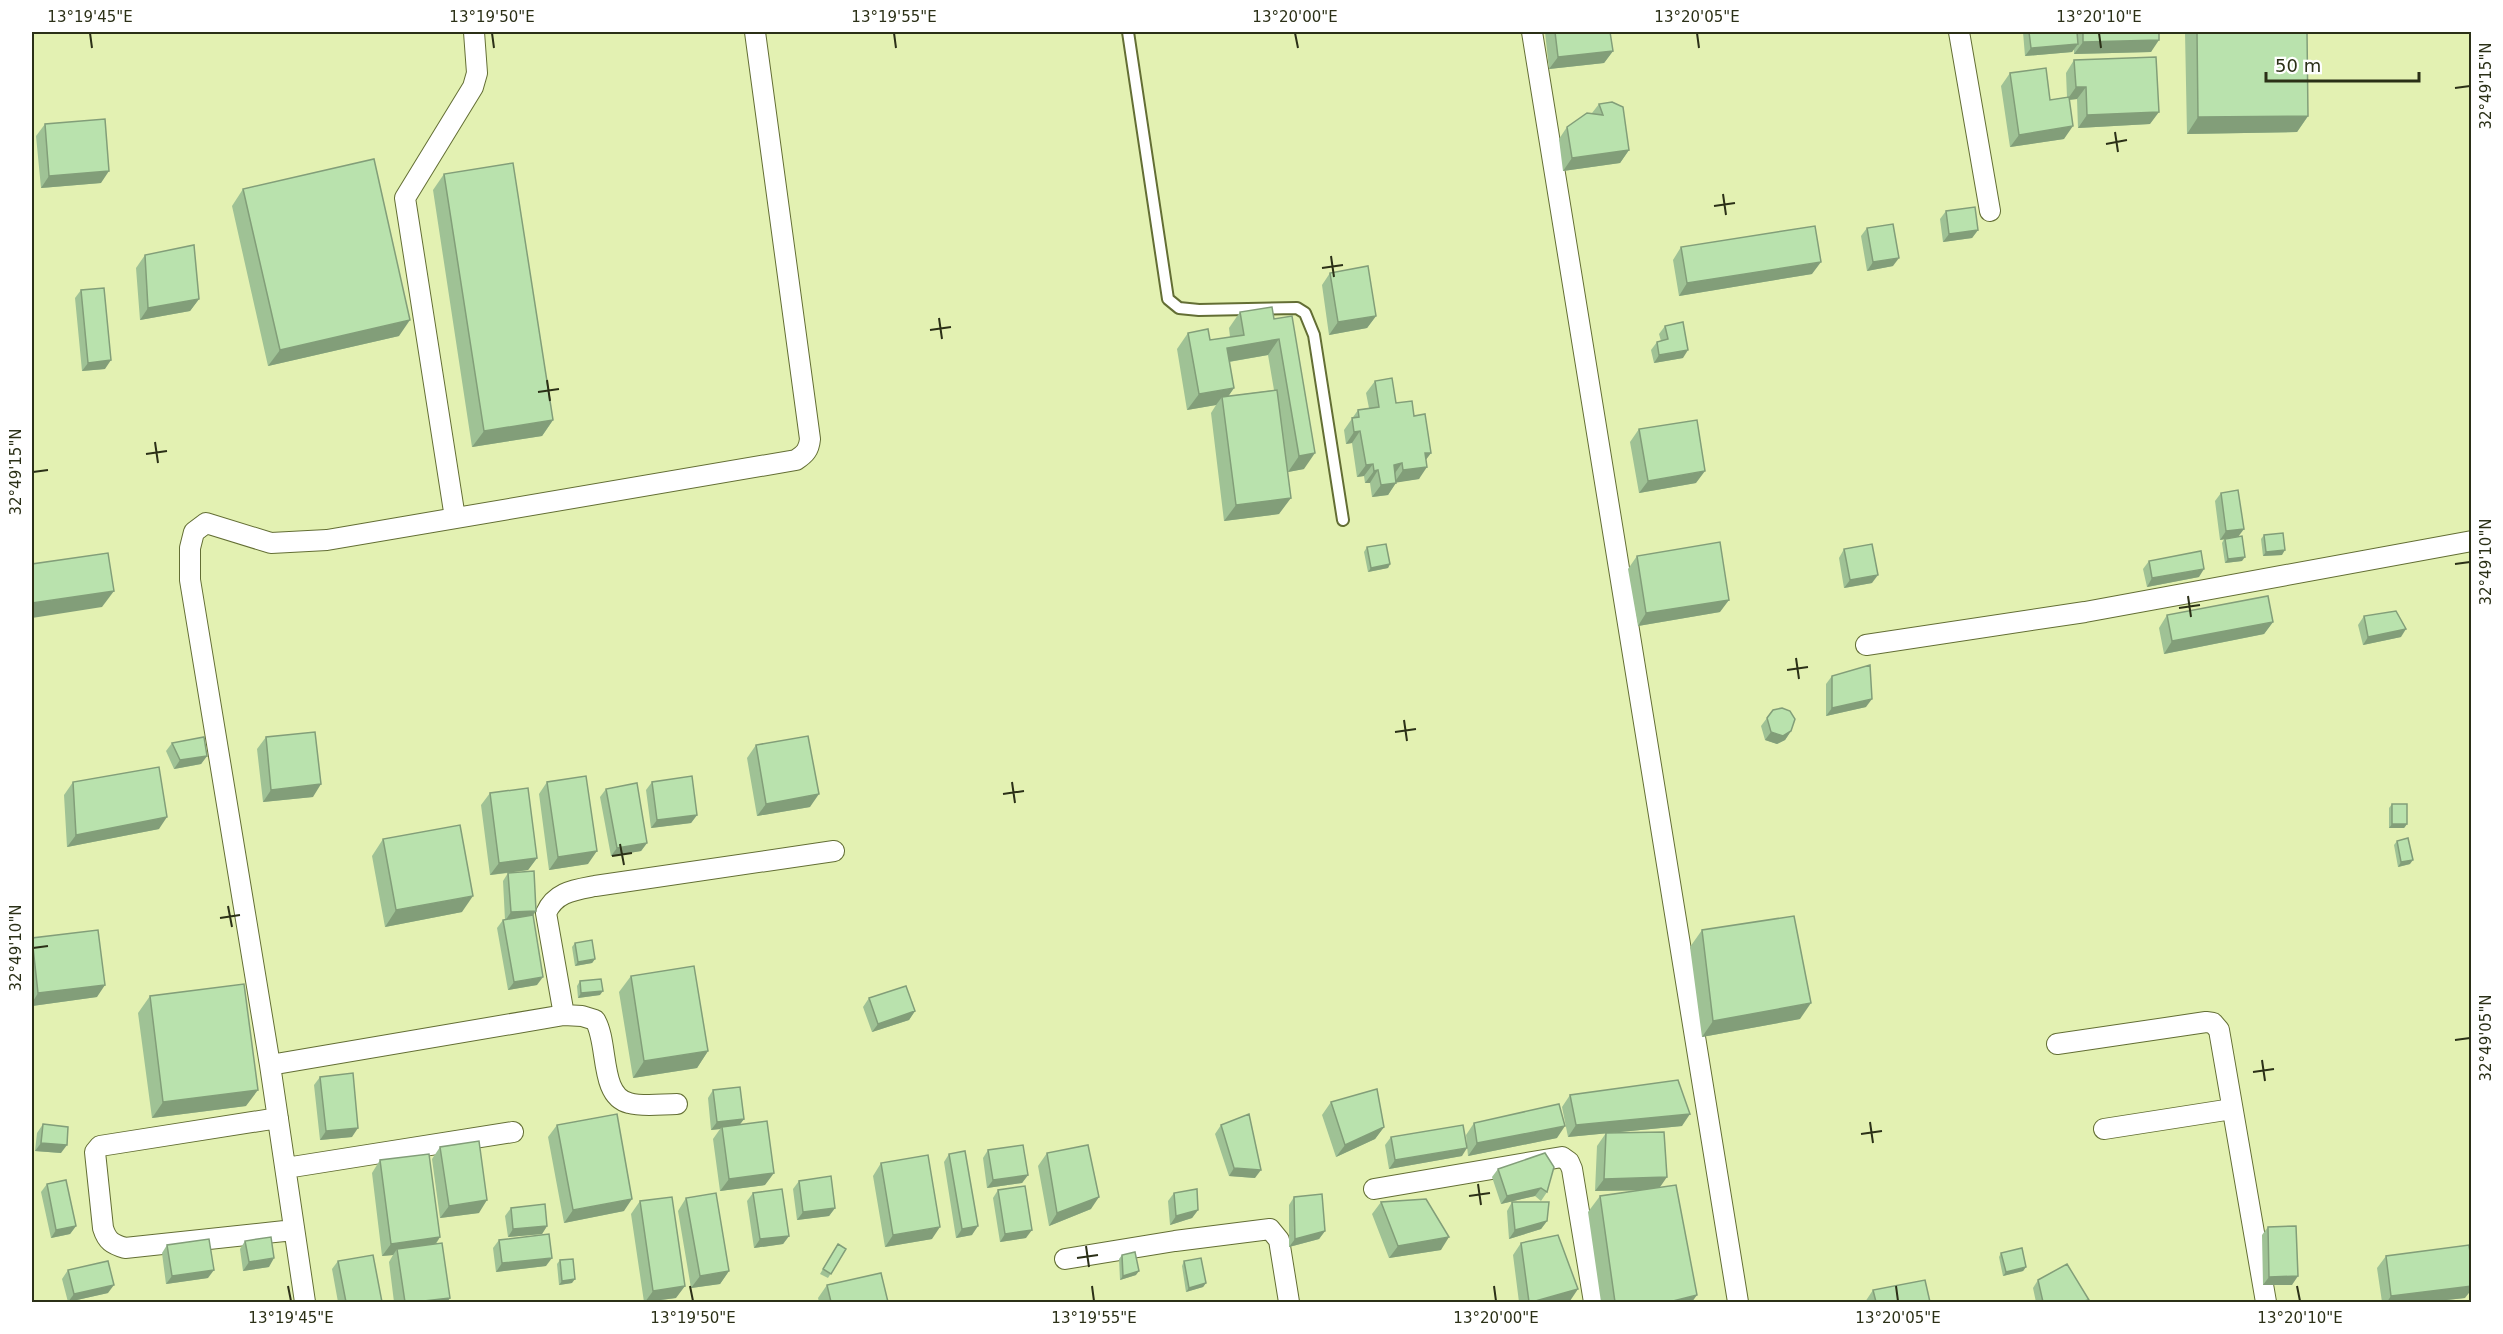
<svg xmlns="http://www.w3.org/2000/svg" width="2503" height="1334" font-family="'DejaVu Sans',sans-serif">
<style>
.lines{fill:none;stroke-linecap:round;stroke-linejoin:round}
.lane-casing{stroke:#636e34;stroke-width:14}
.street-casing{stroke:#636e34;stroke-width:22}
.lane{stroke:#fff;stroke-width:10}
.street{stroke:#fff;stroke-width:20}
.wall{fill:#9fc295;fill-rule:evenodd}
.shaded-wall{fill:#829e79}
.building{fill:#b9e2ad;stroke:#829e79;stroke-width:1.5}
.ticks{fill:none;stroke:#2b3017;stroke-width:2}
.neatline{fill:none;stroke:#2b3017;stroke-width:2}
.ticks-label{font-size:15px;text-anchor:middle;fill:#2b3017}
</style>
<rect width="100%" height="100%" fill="#e3f1b2"/>
<g class="lines">
<defs>
<path id="lane" d="M1128 32 1168 299 1179 308 1199 310 1297 308 1305 313 1314 335 1343 520"/>
<path id="street" d="M1532 32 1738 1302
M1959 32 1990 211
M455 518 405 198 473 87 477 73 474 32
M1866 645 2085 612 2472 541
M564 1015 582 1016 595 1020C609 1043 599 1096 629 1103 643 1107 662 1104 677 1104
M2057 1044 2206 1022 2213 1023 2219 1030 2266 1302
M270 1065 564 1015 546 913C555 892 574 890 595 886L834 851
M278 1118 100 1146 95 1152 103 1228C107 1241 112 1244 125 1248L294 1230
M2104 1129 2232 1109
M286 1168 513 1132
M1374 1189 1562 1157 1569 1162 1572 1169 1594 1302
M1065 1259 1175 1241 1270 1229 1279 1240 1289 1302
M305 1302 270 1065 190 580V548L194 532 206 523 271 543 327 540 796 460C805 454 809 450 810 439L755 32"/>
</defs>
<use href="#lane" class="lane-casing"/>
<use href="#street" class="street-casing"/>
<use href="#lane" class="lane"/>
<use href="#street" class="street"/>
</g>
<path class="wall" d="M1545 32H1610L1613 51 1604 63 1549 69Z
M2023 32H2159L2151 52 2074 54V49L2072 52 2025 56Z
M2185 32H2307L2308 116 2297 132 2187 134Z
M2074 60 2150 124 2078 128 2077 99 2069 100 2064 139 2010 147 2001 86 2010 73 2050 100 2067 97 2066 73Z
M1599 104 1629 150 1620 163 1563 171 1559 139 1567 127 1592 113Z
M45 124 101 183 41 188 36 136Z
M444 174 553 420 542 436 472 447 433 190Z
M243 189 399 336 268 366 232 206Z
M1946 211 1978 230 1972 238 1943 242 1940 219Z
M1867 228 1893 266 1867 271 1861 236Z
M1681 247 1812 274 1679 296 1673 260Z
M145 255 199 299 190 311 140 320 136 268Z
M1330 273 1376 316 1367 328 1329 335 1322 285Z
M81 290 105 369 82 371 75 298Z
M1240 312 1274 319 1292 316 1304 469 1288 472 1279 514 1224 521 1211 413 1216 405 1187 410 1177 349 1188 333 1210 340 1230 337 1229 328ZM1268 355 1274 390 1228 396 1234 388 1229 362Z
M1665 326 1683 358 1654 363 1651 350 1657 342 1661 341 1659 334Z
M1375 381 1396 403 1414 416 1431 453 1426 459 1419 479 1396 482 1388 495 1372 497 1370 483H1365L1364 476 1357 477 1352 443 1346 444 1344 430 1358 410 1369 408 1366 393Z
M1639 429 1696 483 1639 493 1630 442Z
M2221 493 2238 537 2242 561 2225 563 2222 543 2224 539 2220 540 2215 501Z
M2264 535 2282 555 2263 556 2261 539Z
M1367 547 1390 564 1388 568 1368 572 1364 552Z
M1844 549 1872 583 1844 588 1839 558Z
M1637 556 1720 612 1638 626 1628 569Z
M2149 561 2199 577 2147 587 2143 569Z
M2167 615 2273 622 2264 634 2164 654 2159 628Z
M2364 616 2401 637 2363 645 2358 625Z
M1832 676 1866 707 1826 716V684Z
M1773 710 1791 731 1785 740 1777 744 1765 740 1761 726Z
M266 737 313 797 263 802 257 749Z
M172 743 207 756 201 764 174 769 166 751Z
M756 745 810 807 757 816 747 758Z
M73 782 159 829 67 847 64 795Z
M547 782 588 864 549 870 539 794Z
M652 782 697 815 691 823 651 828 646 790Z
M606 789 647 843 641 851 611 856 600 797Z
M490 793 537 858 528 870 513 872 536 911 533 916 537 985 508 990 497 928 503 920H505L503 881 508 873 490 875 481 805Z
M2392 804 2407 824 2404 828H2389V808Z
M383 839 462 912 385 927 372 856Z
M2397 841 2410 864 2398 867 2394 845Z
M1702 930 1800 1019 1702 1037 1690 947Z
M32 938 97 997 32 1006Z
M575 943 595 959 592 963 575 966 572 947Z
M631 976 708 1051 697 1068 633 1078 619 992Z
M580 981 600 995 578 998 577 986Z
M150 996 246 1106 152 1118 138 1013Z
M869 998 915 1011 909 1020 872 1032 863 1007Z
M320 1077 352 1137 320 1140 314 1085Z
M713 1090 744 1119 740 1124 765 1185 720 1191 713 1139 720 1129 711 1130 708 1098Z
M1570 1095 1682 1126 1568 1137 1562 1107Z
M1331 1102 1384 1127 1375 1139 1336 1157 1322 1115Z
M1474 1123 1557 1138 1468 1156 1466 1135Z
M43 1124 61 1153 35 1151 37 1133Z
M557 1125 624 1211 564 1223 548 1137Z
M1221 1125 1255 1178 1229 1176 1215 1134Z
M1606 1133 1660 1187 1692 1302H1601L1588 1212 1600 1196 1641 1190 1595 1191 1597 1146Z
M1391 1137 1462 1156 1389 1169 1385 1145Z
M440 1147 479 1213 440 1218 432 1159Z
M988 1150 1028 1175 1022 1183 987 1188 983 1158Z
M1047 1153 1091 1209 1049 1226 1038 1166Z
M1545 1153 1547 1192 1541 1201 1535 1196 1501 1204 1492 1177 1498 1169Z
M949 1154 972 1235 956 1238 944 1162Z
M380 1160 440 1237 436 1244 450 1298 447 1302H394L389 1262 393 1255 382 1256 372 1173Z
M881 1163 932 1239 885 1247 873 1176Z
M799 1181 835 1208 829 1216 797 1220 793 1189Z
M47 1184 76 1226 70 1234 51 1238 41 1192Z
M998 1190 1026 1238 1000 1242 993 1198Z
M753 1193 789 1236 783 1244 754 1248 747 1201Z
M1174 1193 1198 1210 1192 1218 1170 1225 1168 1201Z
M1294 1197 1325 1231 1319 1239 1289 1247V1205Z
M686 1198 729 1271 720 1284 691 1288 678 1211Z
M640 1201 676 1298 644 1302 631 1214Z
M1381 1202 1441 1250 1389 1258 1372 1214Z
M1512 1202 1547 1221 1541 1229 1509 1239 1507 1211Z
M511 1208 547 1226 542 1234 508 1237 505 1216Z
M2268 1227 2292 1285H2263L2262 1235Z
M499 1240 546 1266 496 1272 493 1248Z
M245 1241 269 1267 243 1271 240 1249Z
M1521 1243 1570 1301 1566 1302H1519L1513 1255Z
M838 1244 846 1249 828 1278 820 1274Z
M167 1245 208 1278 166 1284 162 1253Z
M2001 1253 2026 1267 2023 1271 2003 1276 1999 1257Z
M1122 1255 1136 1275 1120 1280 1119 1259Z
M2386 1256 2465 1298 2428 1302H2382L2377 1268Z
M560 1260 572 1283 559 1285 557 1264Z
M338 1261 381 1302H338L332 1269Z
M1184 1261 1206 1283 1203 1287 1186 1292 1182 1266Z
M68 1270 108 1293 68 1302 62 1279Z
M2038 1280 2087 1302H2036L2033 1288Z
M827 1285 888 1302H819L818 1298Z
M1873 1290 1930 1302H1865Z"/>
<path class="shaded-wall" d="M2159 40 2151 52 2074 54 2083 42Z
M2078 44 2072 52 2025 56 2031 48Z
M1613 51 1604 63 1549 69 1558 57Z
M2076 87H2086L2077 99 2067 100Z
M2159 112 2150 124 2078 128 2087 115Z
M2308 116 2297 132 2187 134 2198 117Z
M2073 126 2064 139 2010 147 2019 135Z
M1629 150 1620 163 1563 171 1572 158Z
M109 171 101 183 41 188 49 176Z
M1978 230 1972 238 1943 242 1949 234Z
M1899 258 1893 266 1867 271 1873 262Z
M1821 262 1812 274 1679 296 1687 283Z
M199 299 190 311 140 320 148 308Z
M1376 316 1367 328 1329 335 1338 322Z
M410 320 399 336 268 366 280 350Z
M1279 339 1268 355 1216 364 1227 348Z
M1688 350 1683 358 1654 363 1659 355Z
M111 360 105 369 82 371 88 363Z
M1234 388 1223 404 1222 397 1216 405 1187 410 1199 394Z
M553 420 542 436 472 447 484 431Z
M1360 431 1352 443 1346 444 1354 432Z
M1315 453 1304 469 1288 472 1299 456Z
M1425 453H1431L1422 465Z
M1402 463 1393 476 1394 465Z
M1373 464 1364 476 1357 477 1366 465Z
M1427 467 1419 479 1394 483 1403 470Z
M1378 470 1370 483H1365L1374 471Z
M1705 471 1696 483 1639 493 1648 481Z
M1396 483 1388 495 1372 497 1381 485Z
M1291 498 1279 514 1224 521 1236 505Z
M2244 529 2238 537 2220 540 2226 531Z
M2285 550 2282 555 2263 556 2266 552Z
M2245 557 2242 561 2225 563 2228 559Z
M1390 564 1388 568 1368 572 1371 568Z
M2204 569 2199 577 2147 587 2152 578Z
M1878 575 1872 583 1844 588 1850 580Z
M114 591 102 607 32 618V603Z
M1729 600 1720 612 1638 626 1646 613Z
M2273 622 2264 634 2164 654 2172 641Z
M2406 629 2401 637 2363 645 2368 637Z
M1872 699 1866 707 1826 716 1832 708Z
M1791 731 1785 740 1777 744 1765 740 1771 732Z
M207 756 201 764 174 769 180 760Z
M321 784 313 797 263 802 271 790Z
M819 794 810 807 757 816 766 804Z
M697 815 691 823 651 828 657 820Z
M167 817 159 829 67 847 76 835Z
M2392 824H2407L2404 828H2389Z
M647 843 641 851 611 856 617 848Z
M597 851 588 864 549 870 558 857Z
M537 858 528 870 490 875 499 863Z
M2413 860 2410 864 2398 867 2401 862Z
M473 896 462 912 385 927 396 910Z
M536 911 530 919 505 921 511 912Z
M595 959 592 963 575 966 578 962Z
M543 977 537 985 508 990 514 982Z
M105 985 97 997 32 1006V1003L38 993Z
M603 991 600 995 578 998 581 993Z
M1811 1003 1800 1019 1702 1037 1713 1021Z
M915 1011 909 1020 872 1032 878 1024Z
M708 1051 697 1068 633 1078 644 1061Z
M258 1090 246 1106 152 1118 163 1102Z
M1690 1114 1682 1126 1568 1137 1576 1125Z
M744 1119 738 1127H722L720 1129 711 1130 717 1122Z
M1565 1126 1557 1138 1468 1156 1477 1143Z
M1384 1127 1375 1139 1336 1157 1345 1145Z
M358 1128 352 1137 320 1140 326 1131Z
M41 1143 67 1145 61 1153 35 1151Z
M1467 1148 1462 1156 1389 1169 1395 1160Z
M1234 1168 1261 1170 1255 1178 1229 1176Z
M774 1173 765 1185 720 1191 729 1179Z
M1028 1175 1022 1183 987 1188 993 1180Z
M1667 1177 1658 1190 1595 1191 1604 1179Z
M1541 1188 1535 1196 1501 1204 1507 1196Z
M1099 1197 1091 1209 1049 1226 1057 1213Z
M632 1199 624 1211 564 1223 573 1210Z
M487 1200 479 1213 440 1218 449 1206Z
M835 1208 829 1216 797 1220 803 1212Z
M1198 1210 1192 1218 1170 1225 1176 1216Z
M1547 1221 1541 1229 1509 1239 1515 1230Z
M76 1226 70 1234 51 1238 56 1230Z
M547 1226 542 1234 508 1237 513 1229Z
M978 1226 972 1235 956 1238 962 1229Z
M940 1227 932 1239 885 1247 893 1235Z
M1032 1230 1026 1238 1000 1242 1005 1234Z
M1325 1231 1319 1239 1289 1247 1295 1239Z
M789 1236 783 1244 754 1248 760 1239Z
M440 1237 431 1250 397 1249 393 1255 382 1256 391 1244Z
M1449 1237 1441 1250 1389 1258 1398 1246Z
M274 1258 269 1267 243 1271 249 1262Z
M552 1258 546 1266 496 1272 502 1263Z
M2026 1267 2023 1271 2003 1276 2006 1272Z
M214 1270 208 1278 166 1284 172 1276Z
M729 1271 720 1284 691 1288 700 1276Z
M1139 1271 1136 1275 1120 1280 1123 1276Z
M2298 1276 2292 1285H2263L2269 1277Z
M575 1279 572 1283 559 1285 562 1281Z
M1206 1283 1203 1287 1186 1292 1189 1288Z
M114 1285 108 1293 68 1302 74 1294Z
M685 1286 676 1298 645 1302 653 1291Z
M2472 1286V1289L2465 1298 2428 1302H2387L2391 1296Z
M1578 1289 1570 1301 1566 1302H1532Z
M1697 1295 1692 1302H1669Z
M450 1298 447 1302H415Z"/>
<path class="building" d="M1555 32H1610L1613 51 1558 57Z
M2029 32H2077L2078 44 2031 48Z
M2083 32H2159V40L2083 42Z
M2197 32H2307L2308 116 2198 117Z
M2156 57 2159 112 2087 115 2086 87H2076L2074 60Z
M2046 68 2050 100 2069 97 2073 126 2019 135 2010 73Z
M1612 102 1623 107 1629 150 1572 158 1567 127 1587 113 1603 115 1599 104Z
M105 119 109 171 49 176 45 124Z
M374 159 410 320 280 350 243 189Z
M513 163 553 420 484 431 444 174Z
M1975 207 1978 230 1949 234 1946 211Z
M1893 224 1899 258 1873 262 1867 228Z
M1815 226 1821 262 1687 283 1681 247Z
M194 245 199 299 148 308 145 255Z
M1368 266 1376 316 1338 322 1330 273Z
M104 288 111 360 88 363 81 290Z
M1272 307 1274 319 1292 316 1315 453 1299 456 1279 339 1227 348 1234 388 1199 394 1188 333 1208 329 1210 340 1244 335 1240 312Z
M1683 322 1688 350 1659 355 1657 342 1668 339 1665 326Z
M1392 378 1396 403 1412 401 1414 416 1425 414 1431 453H1425L1427 467 1403 470 1402 463 1394 465 1396 483 1381 485 1378 470 1374 471 1373 464 1366 465 1360 431 1354 432 1352 418 1359 417 1358 410 1379 407 1375 381Z
M1277 390 1291 498 1236 505 1222 397Z
M1697 420 1705 471 1648 481 1639 429Z
M2238 490 2244 529 2226 531 2221 493Z
M2283 533 2285 550 2266 552 2264 535Z
M2242 536 2245 557 2228 559 2225 539Z
M1720 542 1729 600 1646 613 1637 556Z
M1386 544 1390 564 1371 568 1367 547Z
M1872 544 1878 575 1850 580 1844 549Z
M2201 551 2204 569 2152 578 2149 561Z
M108 553 114 591 32 603V564Z
M2268 596 2273 622 2172 641 2167 615Z
M2396 611 2406 629 2368 637 2364 616Z
M1870 665 1872 699 1832 708V676Z
M1782 708 1790 711 1795 719 1791 731 1783 736 1771 732 1767 718 1773 710Z
M315 732 321 784 271 790 266 737Z
M808 736 819 794 766 804 756 745Z
M204 737 207 756 180 760 172 743Z
M159 767 167 817 76 835 73 782Z
M586 776 597 851 558 857 547 782Z
M692 776 697 815 657 820 652 782Z
M637 783 647 843 617 848 606 789Z
M528 788 537 858 499 863 490 793Z
M2392 804H2407V824H2392Z
M460 825 473 896 396 910 383 839Z
M2408 838 2413 860 2401 862 2397 841Z
M534 871 536 911 511 912 508 873Z
M533 915 543 977 514 982 503 920Z
M1794 916 1811 1003 1713 1021 1702 930Z
M98 930 105 985 38 993 32 938Z
M592 940 595 959 578 962 575 943Z
M694 966 708 1051 644 1061 631 976Z
M601 979 603 991 581 993 580 981Z
M244 984 258 1090 163 1102 150 996Z
M906 986 915 1011 878 1024 869 998Z
M353 1073 358 1128 326 1131 320 1077Z
M1678 1080 1690 1114 1576 1125 1570 1095Z
M740 1087 744 1119 717 1122 713 1090Z
M1377 1089 1384 1127 1345 1145 1331 1102Z
M1559 1104 1565 1126 1477 1143 1474 1123Z
M617 1114 632 1199 573 1210 557 1125Z
M1249 1114 1261 1170 1234 1168 1221 1125Z
M767 1121 774 1173 729 1179 722 1127Z
M43 1124 68 1127 67 1145 41 1143Z
M1463 1125 1467 1148 1395 1160 1391 1137Z
M1664 1132 1667 1177 1604 1179 1606 1133Z
M479 1141 487 1200 449 1206 440 1147Z
M1023 1145 1028 1175 993 1180 988 1150Z
M1088 1145 1099 1197 1057 1213 1047 1153Z
M965 1151 978 1226 962 1229 949 1154Z
M1545 1153 1554 1167 1547 1192 1541 1188 1507 1196 1498 1169Z
M429 1154 440 1237 391 1244 380 1160Z
M928 1155 940 1227 893 1235 881 1163Z
M831 1176 835 1208 803 1212 799 1181Z
M66 1180 76 1226 56 1230 47 1184Z
M1676 1185 1697 1295 1669 1302H1615L1600 1196Z
M1025 1186 1032 1230 1005 1234 998 1190Z
M782 1189 789 1236 760 1239 753 1193Z
M1197 1189 1198 1210 1176 1216 1174 1193Z
M716 1193 729 1271 700 1276 686 1198Z
M1322 1194 1325 1231 1295 1239 1294 1197Z
M672 1197 685 1286 653 1291 640 1201Z
M1426 1199 1449 1237 1398 1246 1381 1202Z
M1512 1202H1549L1547 1221 1515 1230Z
M545 1204 547 1226 513 1229 511 1208Z
M2296 1226 2298 1276 2269 1277 2268 1227Z
M549 1234 552 1258 502 1263 499 1240Z
M1558 1235 1578 1289 1532 1302H1529L1521 1243Z
M271 1237 274 1258 249 1262 245 1241Z
M209 1239 214 1270 172 1276 167 1245Z
M442 1243 450 1298 415 1302H405L397 1249Z
M838 1244 846 1249 831 1274 823 1269Z
M2469 1245 2472 1267V1286L2391 1296 2386 1256Z
M2022 1248 2026 1267 2006 1272 2001 1253Z
M1135 1252 1139 1271 1123 1276 1122 1255Z
M373 1255 382 1302H346L338 1261Z
M1201 1258 1206 1283 1189 1288 1184 1261Z
M573 1259 575 1279 562 1281 560 1260Z
M108 1261 114 1285 74 1294 68 1270Z
M2067 1264 2089 1300 2079 1302H2043L2038 1280Z
M881 1273 888 1302H831L827 1285Z
M1925 1280 1930 1302H1876L1873 1290Z"/>
<path class="ticks" d="M90 33 92 48M492 33 494 48M894 33 896 48M1295 33 1298 48M1697 33 1699 48M2099 33 2101 48M2455 88 2470 86M2115 132 2118 152M2106 144 2127 140M1723 194 1726 215M1714 206 1735 203M1331 256 1334 277M1322 268 1343 265M939 318 942 339M930 330 951 327M547 380 550 401M538 392 559 389M155 442 158 463M146 454 167 451M33 472 48 470M2455 564 2470 562M2188 596 2191 617M2179 608 2200 605M1796 658 1799 679M1787 670 1808 667M1404 720 1407 741M1395 732 1416 729M1012 782 1015 803M1003 794 1024 791M620 844 624 865M612 856 632 853M228 906 232 927M220 918 240 915M33 948 48 946M2455 1040 2470 1038M2262 1060 2265 1081M2253 1072 2274 1069M1870 1122 1873 1143M1861 1134 1882 1131M1478 1184 1481 1205M1469 1196 1490 1193M1086 1246 1089 1267M1077 1258 1098 1255M288 1286 291 1301M690 1286 693 1301M1092 1286 1094 1301M1494 1286 1496 1301M1896 1286 1898 1301M2297 1286 2300 1301"/>
<rect width="2503" height="1334" fill="none" stroke="#ffffff" stroke-width="66"/>
<path d="M2266 72v9h153v-9" fill="none" stroke="#2b3017" stroke-width="3"/>
<text x="2275" y="72" font-size="18" fill="#2b3017" stroke="#ffffff" stroke-width="4.5" paint-order="stroke">50 m</text>
<rect x="33" y="33" width="2437" height="1268" class="neatline"/>
<g class="ticks-label">
<text x="90" y="22">13°19'45"E</text>
<text x="492" y="22">13°19'50"E</text>
<text x="894" y="22">13°19'55"E</text>
<text x="1295" y="22">13°20'00"E</text>
<text x="1697" y="22">13°20'05"E</text>
<text x="2099" y="22">13°20'10"E</text>
<text transform="translate(2486 86) rotate(-90)" y="5">32°49'15"N</text>
<text transform="translate(16 472) rotate(-90)" y="5">32°49'15"N</text>
<text transform="translate(2486 562) rotate(-90)" y="5">32°49'10"N</text>
<text transform="translate(16 948) rotate(-90)" y="5">32°49'10"N</text>
<text transform="translate(2486 1038) rotate(-90)" y="5">32°49'05"N</text>
<text x="291" y="1323">13°19'45"E</text>
<text x="693" y="1323">13°19'50"E</text>
<text x="1094" y="1323">13°19'55"E</text>
<text x="1496" y="1323">13°20'00"E</text>
<text x="1898" y="1323">13°20'05"E</text>
<text x="2300" y="1323">13°20'10"E</text>
</g>
</svg>
